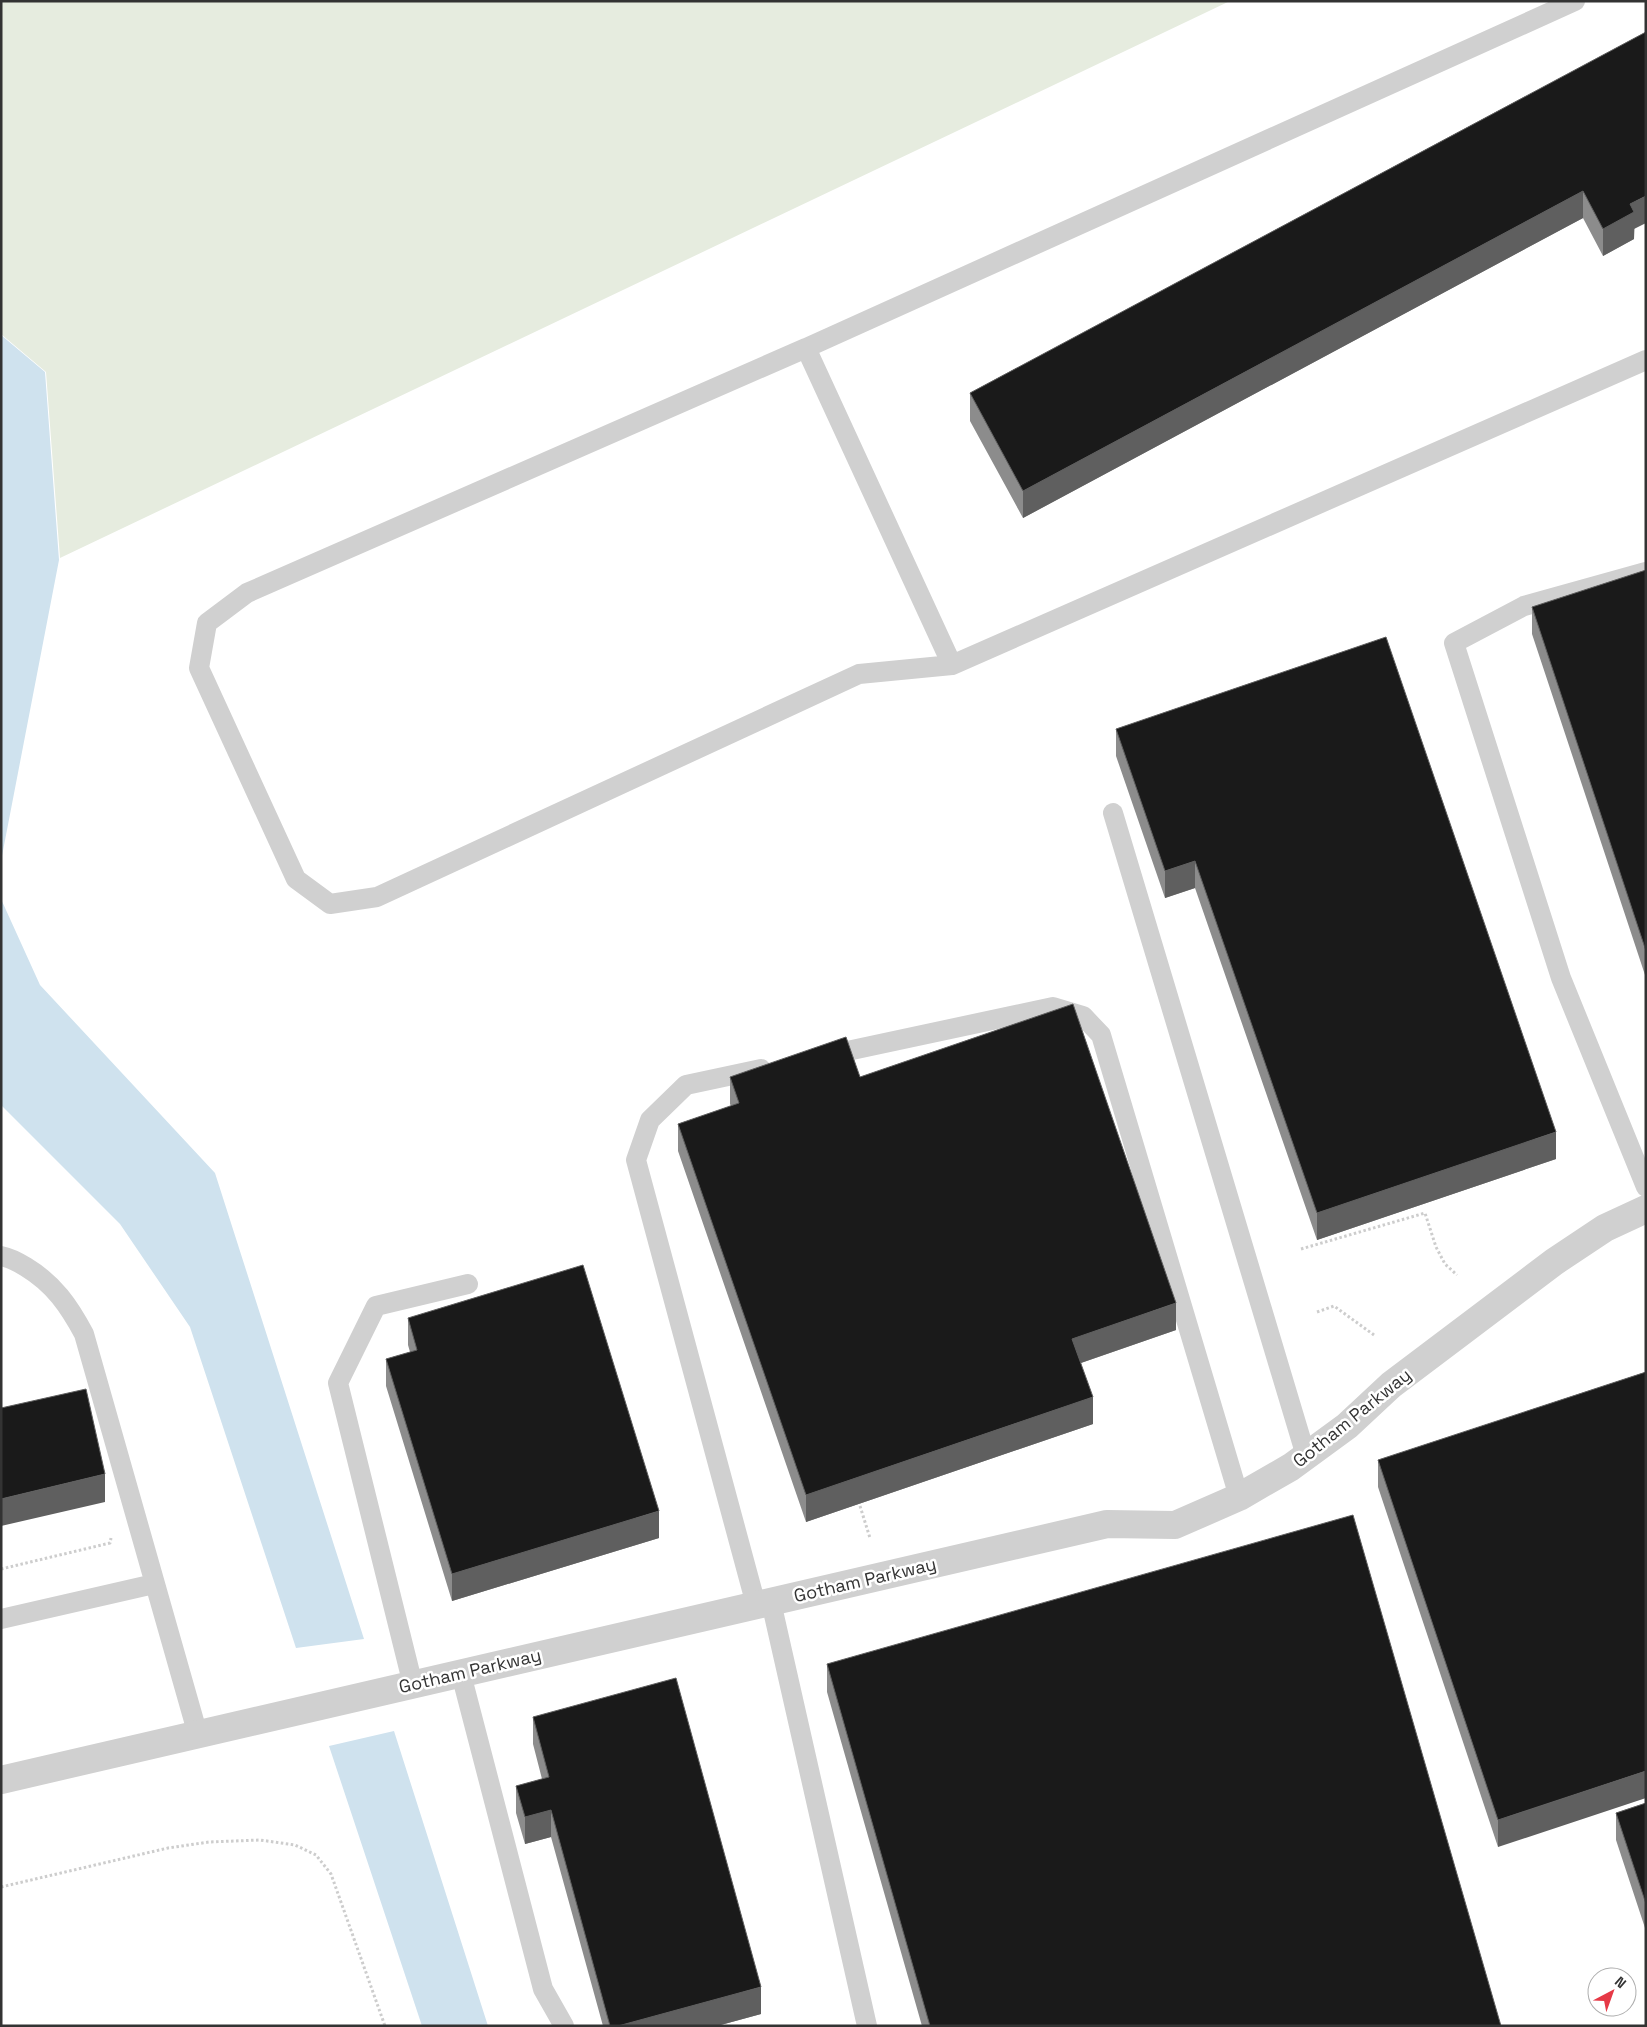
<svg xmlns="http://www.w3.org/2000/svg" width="1647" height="2027" font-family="'Space Grotesk',sans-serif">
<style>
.green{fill:#e6ecdf}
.water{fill:#cfe2ee}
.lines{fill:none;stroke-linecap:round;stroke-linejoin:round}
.path{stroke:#cdcdcd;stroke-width:3;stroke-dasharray:2.5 2.5;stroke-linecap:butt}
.service{stroke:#d0d0d0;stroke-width:20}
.tertiary{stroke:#d0d0d0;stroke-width:28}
.wall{fill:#8c8c8c}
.shaded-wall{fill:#5f5f5f}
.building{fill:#1a1a1a;stroke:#5f5f5f}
.labels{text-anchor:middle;stroke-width:5;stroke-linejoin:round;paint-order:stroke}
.street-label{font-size:18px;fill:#333;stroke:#fff}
</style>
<rect width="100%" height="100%" fill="#fff"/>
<path class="green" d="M1 1H1230L60 558 46 372 1 334Z"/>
<path class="water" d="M1 335 45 372 59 560 1 861Z
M1 899 40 985 215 1173 364 1639 296 1648 190 1327 120 1224 1 1105Z
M394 1731 488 2026H422L329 1746Z"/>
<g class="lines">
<path class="path" d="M1301 1249 1425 1213 1436 1247 1445 1264 1457 1275
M1317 1312 1334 1306 1374 1335
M860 1506 870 1538
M1 1569 110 1543 111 1538
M1 1887 168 1848 209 1842 260 1840 295 1845 316 1855 331 1874 385 2026"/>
<path class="service" d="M1575 1 806 348 952 665 1646 360
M806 348 247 593 207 623 199 668 296 879 330 904 377 897 859 674 952 665
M1646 572 1524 606 1454 643 1561 978 1646 1187
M1113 813 1306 1456
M824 1056 1053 1007 1083 1016 1101 1035 1239 1497
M1 1256C11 1258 18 1262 26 1267 54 1284 69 1306 84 1334L198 1735
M771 1602 867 2026
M756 1605 636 1160 650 1120 686 1085 761 1069
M1 1619 154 1584
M461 1674 543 1989 564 2026
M413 1685 338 1383 376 1306 468 1284"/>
<path class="tertiary" d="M1 1780 1107 1524 1175 1525 1239 1497 1291 1467 1347 1426 1391 1385 1554 1262 1605 1228 1646 1209"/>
</g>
<path class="wall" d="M1646 32 1634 239 1603 256 1583 218 1023 518 970 421V393Z
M1646 570V978L1532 634V607Z
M1116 729 1556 1159 1317 1240 1195 888 1165 898 1116 756Z
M730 1077H860L1176 1330 1081 1363 1093 1424 806 1522 678 1151V1124L731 1106 730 1104Z
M408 1318 659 1538 452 1601 386 1386V1359L410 1352 408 1345Z
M1646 1372 1498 1847 1378 1487V1460Z
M827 1664 1501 2026H922L827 1692Z
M533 1717 761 2014 717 2026H603L551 1837 525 1844 516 1813V1786L542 1779 533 1744Z
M1646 1803V1931L1616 1840V1813Z"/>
<path class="shaded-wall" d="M1583 191V218L1023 518V491Z
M1646 196V223L1634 229V239L1603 256V229L1630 204Z
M1195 861V888L1165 898V871Z
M1556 1132V1159L1317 1240V1213Z
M1176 1303V1330L1072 1366V1339Z
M1093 1397V1424L806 1522V1495Z
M105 1474V1502L1 1526V1499Z
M659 1511V1538L452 1601V1574Z
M1646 1771V1798L1498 1847V1820Z
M551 1810V1837L525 1844V1817Z
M761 1987V2014L717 2026H618Z"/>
<path class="building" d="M1646 32V196L1630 204 1634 212 1603 229 1583 191 1023 491 970 393Z
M1646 570V951L1532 607Z
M1386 637 1556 1132 1317 1213 1195 861 1165 871 1116 729Z
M1073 1004 1176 1303 1072 1339 1093 1397 806 1495 678 1124 739 1103 730 1077 846 1037 860 1077Z
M583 1265 659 1511 452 1574 386 1359 417 1350 408 1318Z
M1646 1372V1771L1498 1820 1378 1460Z
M86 1389 105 1474 1 1499V1408Z
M1353 1515 1501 2026H930L827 1664Z
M676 1678 761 1987 618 2026H610L551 1810 525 1817 516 1786 549 1777 533 1717Z
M1646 1803V1904L1616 1813Z"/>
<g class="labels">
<g class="street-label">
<text transform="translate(1352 1418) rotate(-39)" y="6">Gotham Parkway</text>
<text transform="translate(865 1580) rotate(-13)" y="6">Gotham Parkway</text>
<text transform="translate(470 1671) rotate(-13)" y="6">Gotham Parkway</text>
</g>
</g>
<rect width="1647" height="2027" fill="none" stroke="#333333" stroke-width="5"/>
<g transform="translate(1612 1992) rotate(41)"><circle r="24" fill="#ffffff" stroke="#adadad"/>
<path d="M0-4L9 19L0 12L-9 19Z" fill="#e63946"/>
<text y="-8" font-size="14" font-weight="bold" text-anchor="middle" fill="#333333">N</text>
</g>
</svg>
